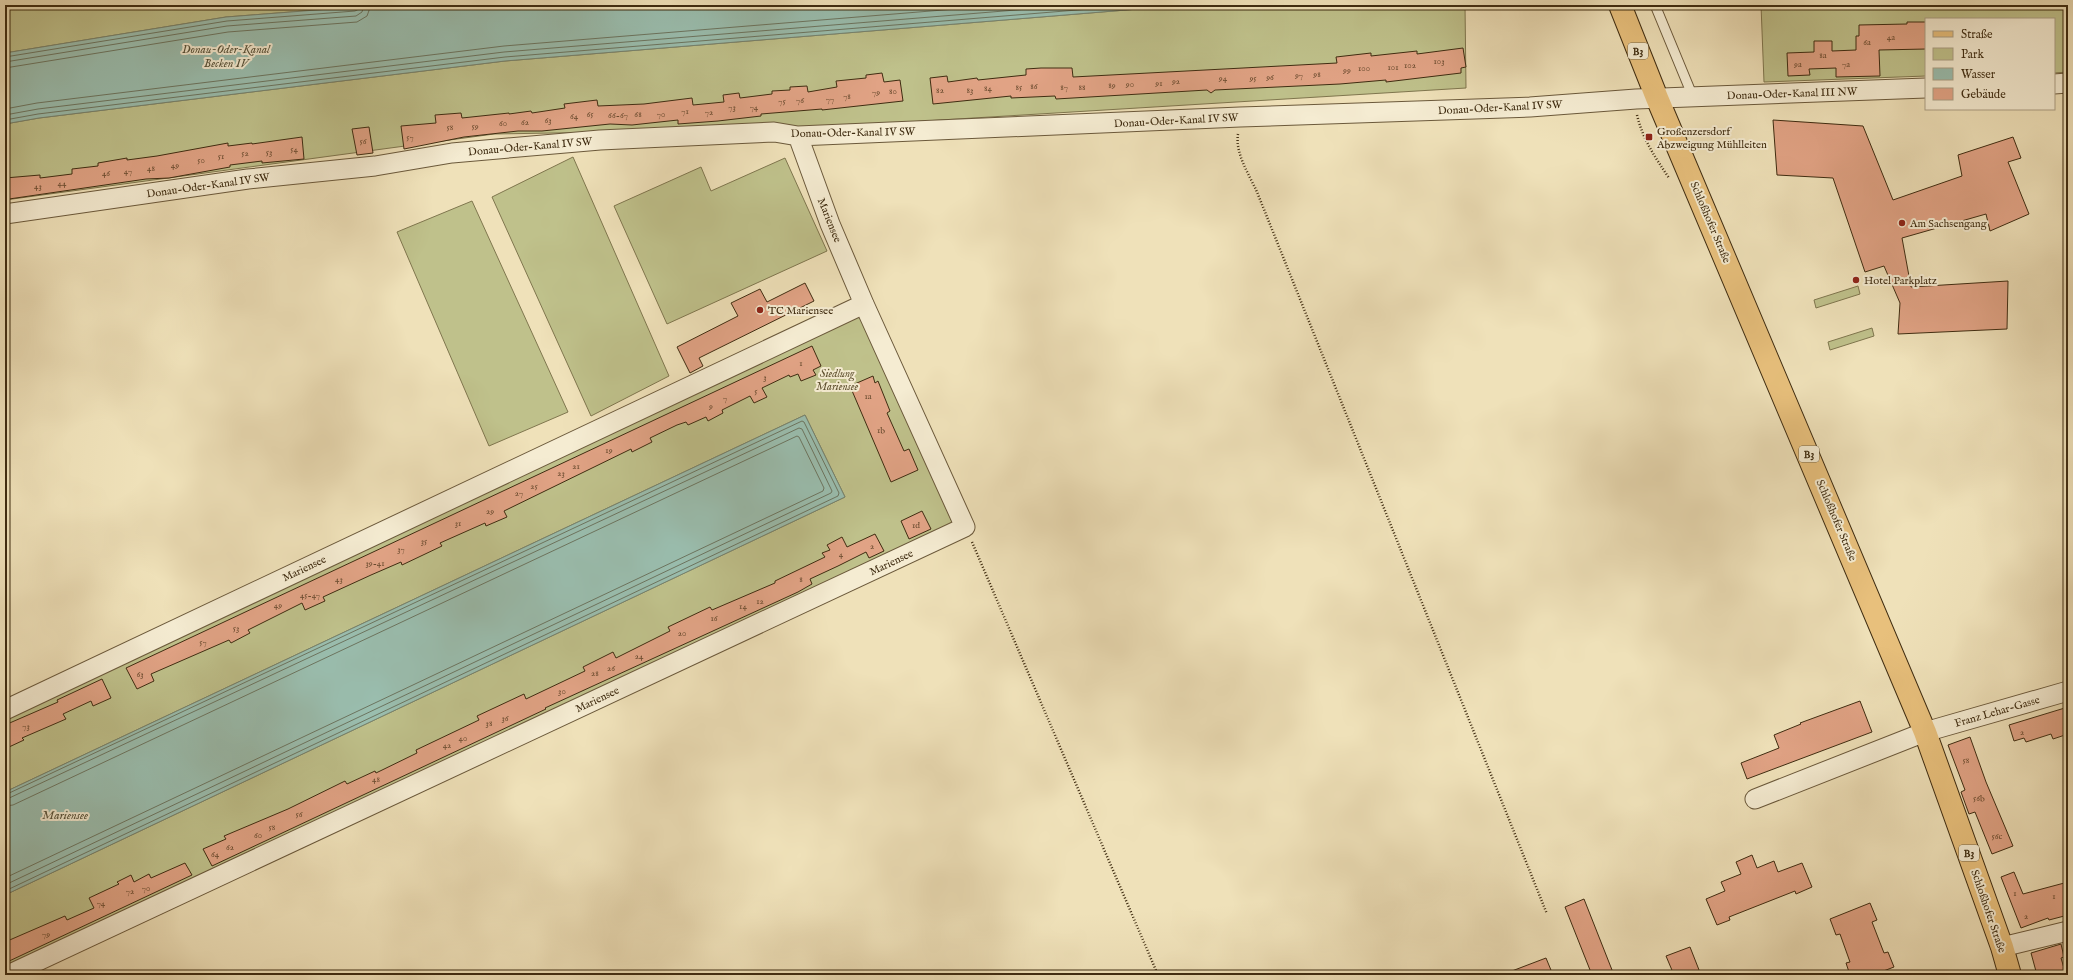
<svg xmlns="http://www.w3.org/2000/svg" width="2073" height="980" font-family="'IM FELL English',serif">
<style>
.green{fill:#bfc18b;stroke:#7f764e}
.water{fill:#9abeaf;stroke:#768470}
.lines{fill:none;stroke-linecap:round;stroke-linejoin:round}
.shore{stroke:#6c7560;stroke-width:1}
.building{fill:#e1a385;stroke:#3f2c11}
.lane-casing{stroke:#6b593b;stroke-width:11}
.street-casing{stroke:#6b593b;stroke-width:21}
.primary-casing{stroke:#3f2c11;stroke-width:24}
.path{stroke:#3f2c11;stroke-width:2.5;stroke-dasharray:1 2;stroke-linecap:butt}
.lane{stroke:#f5ecd2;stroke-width:9}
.street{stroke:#f5ecd2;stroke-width:19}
.primary{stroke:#e8c07c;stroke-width:22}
.poi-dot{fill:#8f2418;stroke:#f5ecd2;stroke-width:1.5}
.labels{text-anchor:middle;stroke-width:4;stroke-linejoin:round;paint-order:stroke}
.number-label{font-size:9px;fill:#684a2e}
.shield{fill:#f5ecd2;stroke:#76664b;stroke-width:1}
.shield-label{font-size:10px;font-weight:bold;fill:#3f2c11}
.street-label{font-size:11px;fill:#3f2c11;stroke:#f5ecd2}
.poi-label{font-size:11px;fill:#3f2c11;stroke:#f5ecd2;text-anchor:start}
.park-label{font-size:11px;font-style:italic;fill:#5f5130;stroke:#f5ecd2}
.water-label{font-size:12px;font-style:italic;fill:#565038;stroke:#f5ecd2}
</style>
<rect width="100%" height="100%" fill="#efe1b9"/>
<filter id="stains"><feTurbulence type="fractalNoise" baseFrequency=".005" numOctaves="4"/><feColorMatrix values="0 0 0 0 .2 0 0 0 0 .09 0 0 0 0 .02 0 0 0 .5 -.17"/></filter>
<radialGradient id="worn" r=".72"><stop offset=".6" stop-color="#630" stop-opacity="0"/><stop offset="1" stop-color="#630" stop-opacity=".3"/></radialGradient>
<path class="green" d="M5 5H381L226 17 5 53Z
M1187 5H1465L1466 88 793 129 494 134 5 200V124L39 118 505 61Z
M1761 5H2068V72L2054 73V19H1926V76L1764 82Z
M573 157 669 376 591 416 492 197Z
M785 158 827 251 667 324 614 206 701 167 711 191Z
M472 201 568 412 489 446 397 232Z
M1858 286 1860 294 1816 308 1814 300Z
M861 315 953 524 5 970V895L845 497 805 415 5 792V703Z
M1872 328 1874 336 1830 350 1828 342Z"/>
<path class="water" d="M381 5H1187L505 61 39 118 5 124V53L226 17Z
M805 415 845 497 5 895V792Z"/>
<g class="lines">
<path class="shore" d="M5 57 227 21 355 11 359 9V5
M5 62 227 26 356 16 362 12 364 5
M5 68 228 32 357 22 367 16 371 5
M5 109 37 103 504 46 1004 5
M5 115 38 109 504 52 1077 5
M5 120 38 114 505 57 1138 5
M5 795 802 421 804 422 839 493 838 496 5 891
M5 800 799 428 802 429 832 491 831 493 5 885
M5 806 13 805 797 436 799 437 824 488 823 491 5 878"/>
</g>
<path class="building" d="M1907 22H1926V49L1879 50 1880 76 1836 77V68L1809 69 1810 75 1788 76 1787 53 1814 52V41H1832V51L1856 50V36H1859V25L1907 24Z
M1463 48 1466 67 1461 68V73L1386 82V80L1340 84 1215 90 1211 93 1207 90 1056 99 1055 96 1011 98V96L933 104 930 78 947 76 948 82 977 78 978 80 1026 75V69L1041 68H1072L1073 77 1243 68 1337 63 1336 57 1371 53V56L1417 51V54Z
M882 73 884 82 900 80 903 101 822 110V109L761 114V116L718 121 678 124V120L632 125 610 124 542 131H518L464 137 404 149 401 126 436 123 435 115 461 113 462 118 509 113V114L531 111 532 113 565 108 564 104 597 100 598 106 644 104 692 98 693 105 724 102 723 95 739 93 740 98 772 94V91L790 90V87L807 86 808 92 837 87 836 81 866 78V75Z
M1773 120 1863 126 1893 200 1962 176 1958 155 2013 137 2021 158 2008 162 2029 214 1990 231 1986 214 1902 238 1911 287 2008 281 2007 329 1898 334 1900 303 1884 266 1865 272 1833 178 1777 175Z
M369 127 373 153 357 155 352 129Z
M302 137 304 159 262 163V161L230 165V167L169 178 146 179 9 199 8 196 5 178 40 175V178L72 174V169L98 166V163L127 158V160L157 156 228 143V146L252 143V144Z
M805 283 814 301 699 358 703 366 690 373 677 347 738 316 731 303 760 289 767 302Z
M812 346 821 366 813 370 816 375 801 381 798 374 790 377 789 375 762 388 767 397 754 403 750 396 722 410 723 413 708 421 706 417 688 425 686 422 677 425 650 438 652 442 632 452 631 449 504 511 507 517 486 526 485 523 440 543 442 546 402 565 401 562 371 575 323 597 325 601 305 610 302 603 248 630 250 633 231 643 229 640 151 674 154 681 137 689 126 668Z
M873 376 875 383 878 381 890 411 887 413 904 451 909 449 918 470 891 482 850 386Z
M922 511 931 529 909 539 901 521Z
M875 534 884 551 869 558 866 552 838 566 810 579 812 584 798 592 545 708 546 709 212 866 203 849 226 839 224 836 288 809 345 781 347 784 375 771 376 773 417 753 416 750 479 720 477 716 524 694 526 699 585 671 583 667 613 652 616 658 670 631 668 627 710 607 712 610 775 583V581L825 557 822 553 830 550 827 545 842 537 847 547Z
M102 679 111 698 93 706 91 701 63 714 66 719 22 738 24 740 9 747 5 738V725L58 702 57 700Z
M1860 701 1872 732 1747 779 1741 763 1779 748 1774 735 1801 724 1800 723Z
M2068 707V734L2053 739 2051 734 2026 742 2024 738 2014 741 2009 725Z
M1970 737 1986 782 2013 846 1992 854 1975 812 1969 814 1961 792 1965 790 1948 745Z
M1752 855 1757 868 1774 861 1778 872 1802 863 1812 887 1796 894 1795 891 1729 917 1730 920 1717 925 1706 899 1725 891 1721 882 1741 874 1736 862Z
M185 863 192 875 5 963V942L65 916 67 920 94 908 89 898 119 884 117 882 131 875 134 882 149 874 151 878Z
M2014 872 2023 894 2068 882V915L2049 920 2048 918 2021 928 2001 877Z
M1584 899 1614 975H1592L1565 907Z
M1870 903 1877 920 1872 922 1884 953 1888 952 1894 967 1873 975H1850L1846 963 1850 962 1840 934 1836 935 1830 919Z
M2061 944 2064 957 2061 958 2066 975H2037L2031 953Z
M1690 947 1701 975H1674L1666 956Z
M1546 958 1553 975H1504V974Z"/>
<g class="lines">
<defs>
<path id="lane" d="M1655 5 1693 97"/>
<path id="street" d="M2054 84 2068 83
M5 214 248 179 375 166 452 153 600 140 774 132 798 136 1240 117 1530 107 1636 99 1926 88
M5 710 864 304
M1755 799 1925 732 2068 691
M2002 947 2068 931
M8 975 965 527 864 304 830 224 798 136"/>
<path id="primary" d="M1620 5 1657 98 1925 732 2002 947 2010 975"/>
</defs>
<use href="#lane" class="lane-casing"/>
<use href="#street" class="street-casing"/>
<use href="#primary" class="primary-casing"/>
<path class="path" d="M1637 115C1643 140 1655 157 1669 178
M1238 134C1235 154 1249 174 1257 192L1547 914
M972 542 1158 975"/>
<use href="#lane" class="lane"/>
<use href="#street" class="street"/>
<use href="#primary" class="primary"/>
</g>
<g class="poi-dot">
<rect x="1645" y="133" width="8" height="8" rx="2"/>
<circle cx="1902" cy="223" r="4"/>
<circle cx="1856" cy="280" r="4"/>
<circle cx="760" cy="310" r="4"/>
</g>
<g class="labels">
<g class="number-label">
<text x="1891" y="40">4a</text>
<text x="1867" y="45">6a</text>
<text x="1823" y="58">8a</text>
<text x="1439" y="64">103</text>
<text x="1798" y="67">9a</text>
<text x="1846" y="67">7a</text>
<text x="1410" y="68">102</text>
<text x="1393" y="70">101</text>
<text x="1364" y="71">100</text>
<text x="1347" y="73">99</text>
<text x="1317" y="77">98</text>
<text x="1299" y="78">97</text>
<text x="1270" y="80">96</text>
<text x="1223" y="81">94</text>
<text x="1253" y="81">95</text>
<text x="1176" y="84">92</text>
<text x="1159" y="86">91</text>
<text x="1130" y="87">90</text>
<text x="1112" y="88">89</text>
<text x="1034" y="89">86</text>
<text x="1019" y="90">85</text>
<text x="1064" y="90">87</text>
<text x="1082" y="90">88</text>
<text x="988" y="91">84</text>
<text x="940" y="93">82</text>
<text x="970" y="93">83</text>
<text x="893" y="94">80</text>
<text x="876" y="95">79</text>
<text x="847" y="99">78</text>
<text x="830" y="102">77</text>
<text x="800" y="103">76</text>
<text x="782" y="104">75</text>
<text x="732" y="110">73</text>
<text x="754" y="110">74</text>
<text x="685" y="114">71</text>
<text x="709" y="115">72</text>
<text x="590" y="117">65</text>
<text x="638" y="117">68</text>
<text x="661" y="117">70</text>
<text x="618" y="118">66-67</text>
<text x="574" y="119">64</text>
<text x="548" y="123">63</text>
<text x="525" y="125">62</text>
<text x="503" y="126">60</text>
<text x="475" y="129">59</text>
<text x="450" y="130">58</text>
<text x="410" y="140">57</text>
<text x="363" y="144">56</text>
<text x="294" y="152">54</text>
<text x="269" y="155">53</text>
<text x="245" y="156">52</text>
<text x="221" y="159">51</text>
<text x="201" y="163">50</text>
<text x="175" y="168">49</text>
<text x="151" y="171">48</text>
<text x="128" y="174">47</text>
<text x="106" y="176">46</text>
<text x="62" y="186">44</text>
<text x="38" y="189">43</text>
<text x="801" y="366">1</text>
<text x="765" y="380">3</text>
<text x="756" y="394">5</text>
<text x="868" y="399">1a</text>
<text x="725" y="401">7</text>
<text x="711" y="409">9</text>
<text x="881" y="433">1b</text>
<text x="609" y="453">19</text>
<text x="576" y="469">21</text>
<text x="561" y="476">23</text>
<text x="534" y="489">25</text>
<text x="519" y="496">27</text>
<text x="490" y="514">29</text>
<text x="458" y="526">31</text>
<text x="916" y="528">1d</text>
<text x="424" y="544">35</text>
<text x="872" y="549">2</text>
<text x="401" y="552">37</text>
<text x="841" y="557">4</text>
<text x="375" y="566">39-41</text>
<text x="339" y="582">43</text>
<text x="801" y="582">8</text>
<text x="310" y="598">45-47</text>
<text x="760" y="604">12</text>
<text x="278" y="608">49</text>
<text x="743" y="609">14</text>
<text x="714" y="621">16</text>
<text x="236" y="631">53</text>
<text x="682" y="636">20</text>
<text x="203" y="645">57</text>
<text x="639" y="659">24</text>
<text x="611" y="671">26</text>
<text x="595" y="676">28</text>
<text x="140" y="677">63</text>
<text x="562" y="694">30</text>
<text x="505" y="721">36</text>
<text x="489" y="726">38</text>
<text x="26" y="729">73</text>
<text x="2022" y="735">2</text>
<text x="463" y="741">40</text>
<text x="447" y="748">42</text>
<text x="1966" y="763">58</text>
<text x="376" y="782">48</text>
<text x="1979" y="801">56b</text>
<text x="299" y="817">56</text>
<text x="272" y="830">58</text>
<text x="258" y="838">60</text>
<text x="1997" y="839">56c</text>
<text x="230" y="850">62</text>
<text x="215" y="857">64</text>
<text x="146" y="891">70</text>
<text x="130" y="894">72</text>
<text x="2015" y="896">1</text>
<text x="2054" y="899">1</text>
<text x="101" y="906">74</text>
<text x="2026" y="919">2</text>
<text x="46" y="937">79</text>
</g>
<g class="shield">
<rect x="1628" y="43" width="20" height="16" rx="3"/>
<rect x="1799" y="446" width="20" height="16" rx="3"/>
<rect x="1959" y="845" width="20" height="16" rx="3"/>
</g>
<g class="shield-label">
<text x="1638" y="55">B3</text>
<text x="1809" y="458">B3</text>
<text x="1969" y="857">B3</text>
</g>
<g class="street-label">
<text transform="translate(1792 93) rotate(-2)" y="4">Donau-Oder-Kanal III NW</text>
<text transform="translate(1500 107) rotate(-3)" y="4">Donau-Oder-Kanal IV SW</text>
<text transform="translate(1176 120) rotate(-3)" y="4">Donau-Oder-Kanal IV SW</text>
<text transform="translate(853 132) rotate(-1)" y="4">Donau-Oder-Kanal IV SW</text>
<text transform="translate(530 146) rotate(-5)" y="4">Donau-Oder-Kanal IV SW</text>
<text transform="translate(208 185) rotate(-8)" y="4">Donau-Oder-Kanal IV SW</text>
<text transform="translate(830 220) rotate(68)" y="4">Mariensee</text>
<text transform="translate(1711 222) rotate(67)" y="4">Schloßhofer Straße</text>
<text transform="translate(1837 520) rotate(67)" y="4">Schloßhofer Straße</text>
<text transform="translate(891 562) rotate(-25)" y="4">Mariensee</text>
<text transform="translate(304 568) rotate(-25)" y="4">Mariensee</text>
<text transform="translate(597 699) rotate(-25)" y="4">Mariensee</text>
<text transform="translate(1997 711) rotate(-16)" y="4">Franz Lehar-Gasse</text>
<text transform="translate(1989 911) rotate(71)" y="4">Schloßhofer Straße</text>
</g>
<g class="poi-label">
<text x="1657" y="135">Großenzersdorf<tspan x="1657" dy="13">Abzweigung Mühlleiten</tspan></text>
<text x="1910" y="227">Am Sachsengang</text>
<text x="1864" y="284">Hotel Parkplatz</text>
<text x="768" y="314">TC Mariensee</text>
</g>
<g class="park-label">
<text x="837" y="377">Siedlung<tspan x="837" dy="13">Mariensee</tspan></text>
</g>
<g class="water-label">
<text x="226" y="53">Donau-Oder-Kanal<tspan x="226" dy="14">Becken IV</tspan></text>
<text x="65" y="819">Mariensee</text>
</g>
</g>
<rect width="2073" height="980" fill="none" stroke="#efe1b9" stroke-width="20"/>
<rect x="6" y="6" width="2061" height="968" fill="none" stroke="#3f2c11" stroke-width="2"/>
<rect x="10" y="10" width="2053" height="960" fill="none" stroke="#3f2c11"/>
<rect x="1925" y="18" width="130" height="92" fill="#f5ecd2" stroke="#ac9f85"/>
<rect x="1933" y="31" width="20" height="6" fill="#e8c07c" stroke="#ac9f85"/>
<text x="1961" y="38" font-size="12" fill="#3f2c11">Straße</text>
<rect x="1933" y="48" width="20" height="12" fill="#bfc18b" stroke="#ac9f85"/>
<text x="1961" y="58" font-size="12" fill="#3f2c11">Park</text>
<rect x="1933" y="68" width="20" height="12" fill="#9abeaf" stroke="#ac9f85"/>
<text x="1961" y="78" font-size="12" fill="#3f2c11">Wasser</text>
<rect x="1933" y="88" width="20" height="12" fill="#e1a385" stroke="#ac9f85"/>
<text x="1961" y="98" font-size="12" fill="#3f2c11">Gebäude</text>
<rect width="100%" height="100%" filter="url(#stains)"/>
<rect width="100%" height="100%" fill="url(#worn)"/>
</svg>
